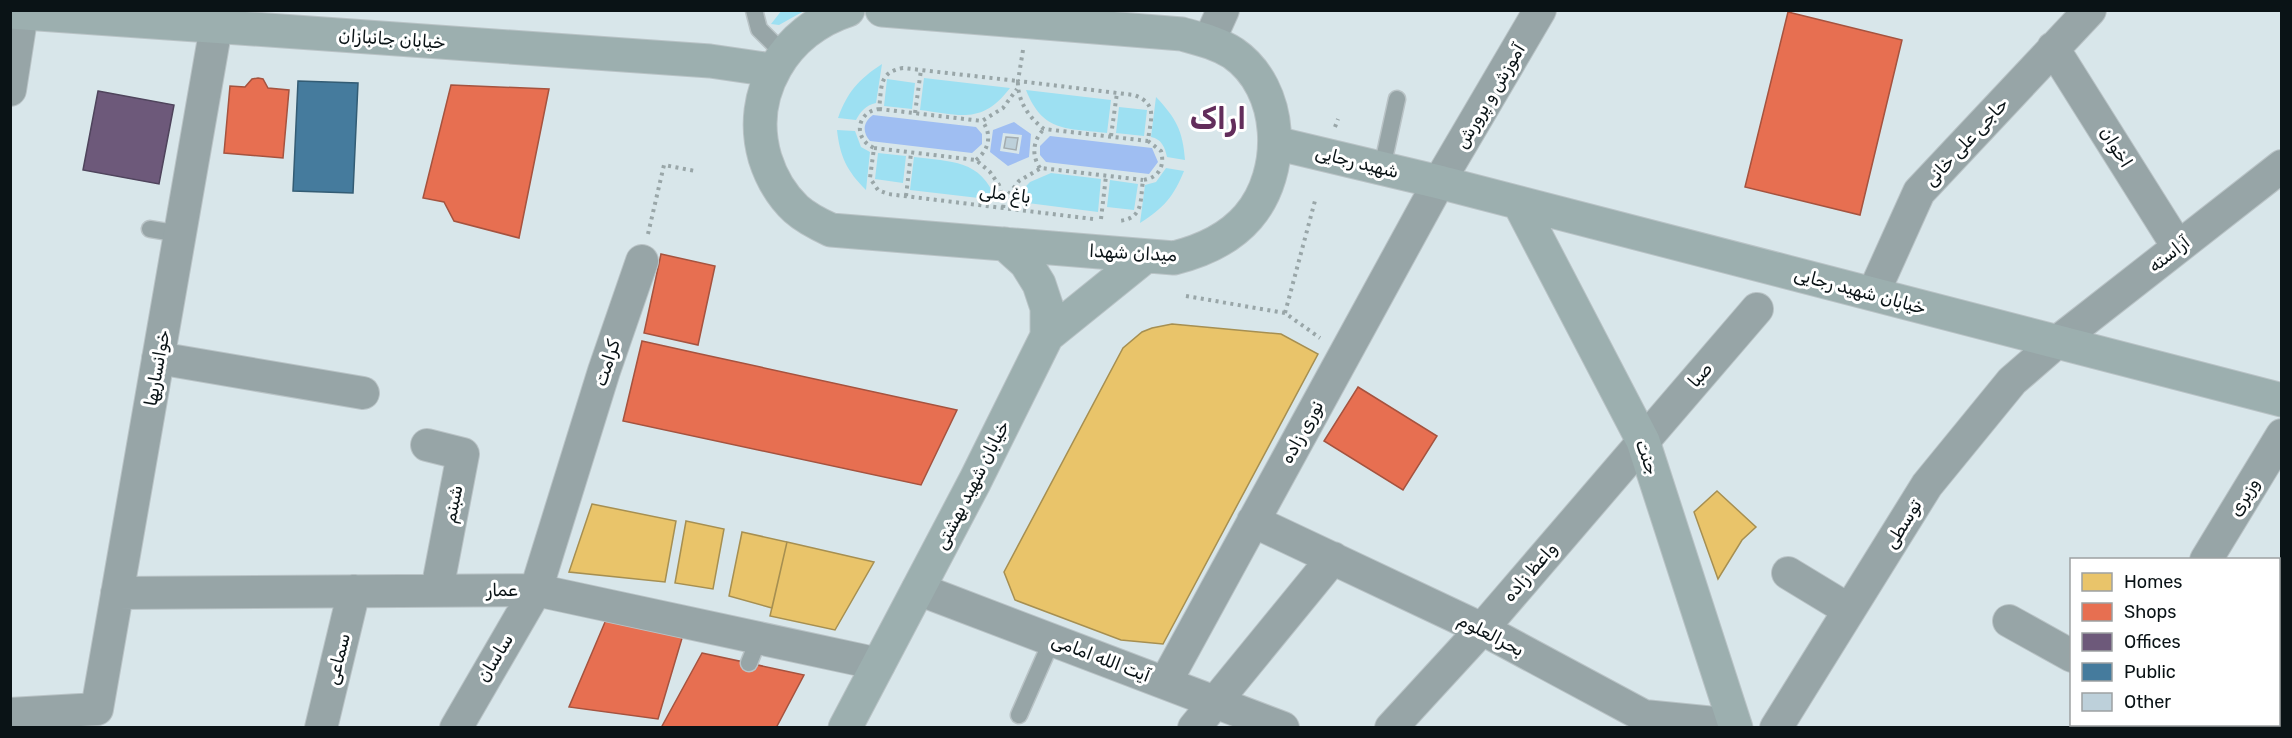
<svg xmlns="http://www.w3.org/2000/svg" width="2292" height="738" font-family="Rubik,'Noto Sans Arabic',sans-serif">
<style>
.green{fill:#9de0f2}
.water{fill:#9fbef2;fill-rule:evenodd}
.homes{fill:#e9c46a;stroke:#a68f51;stroke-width:1.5}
.shops{fill:#e76f51;stroke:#a5533f;stroke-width:1.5}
.offices{fill:#6d597a;stroke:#4f445c;stroke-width:1.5}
.public{fill:#457b9d;stroke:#335c74;stroke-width:1.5}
.building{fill:#bdd0da;stroke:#a3acb0;stroke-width:1.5}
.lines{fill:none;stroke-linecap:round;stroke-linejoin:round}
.lane-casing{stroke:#b9c3c6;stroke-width:19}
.street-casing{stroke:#b9c3c6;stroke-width:34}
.secondary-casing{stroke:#b9c3c6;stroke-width:35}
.path{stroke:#99a6a8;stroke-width:4;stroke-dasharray:3 4.5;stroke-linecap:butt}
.lane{stroke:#97a5a7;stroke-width:16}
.street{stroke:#97a5a7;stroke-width:32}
.secondary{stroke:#9cafaf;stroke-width:33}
.labels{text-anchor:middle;stroke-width:6;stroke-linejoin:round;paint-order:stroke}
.street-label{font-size:18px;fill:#0a1316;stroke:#fff}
.town-label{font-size:30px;font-weight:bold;fill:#622d5b;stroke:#fff}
</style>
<rect width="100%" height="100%" fill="#d8e6ea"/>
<path class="green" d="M782 10H804V11L779 25 771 24Z
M882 64 876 103C866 105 861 111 856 120L838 118C848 91 858 80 882 64Z
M924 78 1010 88C982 125 960 115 920 110Z
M887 79 915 83 912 109 884 106Z
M1026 90 1111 100 1107 133C1067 128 1043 133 1026 90Z
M1156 97C1176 118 1183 131 1185 160L1167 157C1165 148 1162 139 1151 137Z
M1119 107 1147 110 1144 136 1116 133Z
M837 130 855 131 861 147 870 152 866 190C847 171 840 157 837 130Z
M878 153 906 156 903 183 875 179Z
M914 157C951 162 981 159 996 200L910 190Z
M1166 168 1184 171C1174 196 1164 208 1140 223L1145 185 1156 182Z
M1051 173 1101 179 1098 212 1012 201 1030 182Z
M1110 180 1138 184 1134 210 1107 207Z"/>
<path class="water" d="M873 115 976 127 982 134V144L972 153 870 141C862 132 863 122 873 115Z
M1014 122 1031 134 1029 157 1008 166 990 152 993 130ZM1003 133 1022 135 1019 154 1000 151Z
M1050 136 1152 148 1158 162 1149 174 1046 162 1040 155V146Z"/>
<path class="homes" d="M1172 324 1281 334 1318 354 1163 644 1121 640 1015 600 1004 572 1123 348 1142 332 1152 328Z
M1717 491 1756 527 1742 540 1718 579 1694 512Z
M592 504 676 521 665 582 569 572Z
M686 521 724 529 713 589 675 583Z
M742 532 787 542 772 608 729 596Z
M787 542 874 562 835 630 770 616Z"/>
<path class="shops" d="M1788 12 1902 40 1860 215 1745 187Z
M258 78 263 79 268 88 289 90 283 158 224 153 230 86 245 87 252 79Z
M451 85 549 89 519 238 454 221 444 202 423 198Z
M661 254 715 266 698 345 644 333Z
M642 341 696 353 957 410 921 485 623 421Z
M1358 387 1437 436 1403 490 1324 441Z
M608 615 685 628 658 719 569 707Z
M702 653 804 675 776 728H661Z"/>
<path class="offices" d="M98 91 174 105 159 184 83 170Z"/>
<path class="public" d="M298 81 358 83 353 193 293 191Z"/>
<path class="building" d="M1006 137 1018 138 1016 150 1004 148Z"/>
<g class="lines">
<defs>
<path id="lane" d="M754 10 759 29 784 54
M1382 168 1397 99
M150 229 180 234
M749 663 759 638
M1019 715 1052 640"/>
<path id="street" d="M1209 41 1223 10
M2053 48 2178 247
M10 90 22 13
M1873 294 1919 192 2090 10
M158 358 363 393
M427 445 463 454 437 590
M1253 521 1482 629 1644 716 1735 725
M2206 560 2282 435
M1788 573 1849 610
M918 589 1283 728
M117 593 536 590 879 664
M2009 621 2072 656
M1165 683 1439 182 1540 10
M10 714 97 709 216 27
M321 728 354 591
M456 728 536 590 604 371 642 261
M1194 728 1333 558
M1391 728 1482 629 1757 309
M1776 728 1927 485 2012 381 2057 342 2282 166
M2092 728 2095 724"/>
<path id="secondary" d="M848 10C785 30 746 93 765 158 771 177 781 195 796 209 806 218 818 224 831 230L1174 258C1202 251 1229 239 1248 217 1287 172 1284 88 1233 53 1217 43 1200 39 1182 34L882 10
M10 12 710 61 772 70
M1275 143 1439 182 2282 400
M1519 203 1643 441 1736 728
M1047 336 1146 256
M845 728 975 481 1047 336V308L1039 284 1026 263 1005 244"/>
</defs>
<use href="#lane" class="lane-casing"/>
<use href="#street" class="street-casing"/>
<use href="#secondary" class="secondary-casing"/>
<path class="path" d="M1023 50 1018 81 1134 95C1159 104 1150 120 1148 141L1161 151C1165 166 1159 178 1143 180 1140 201 1144 219 1118 221
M879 109 982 121 1003 108 1017 89
M915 113 921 70
M1335 127 1338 119
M1111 136 1117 93
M874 148 976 160 990 172 999 185 1004 201 1003 209
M976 160C989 150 992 135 983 122
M1040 168C1031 155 1033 140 1044 129
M906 196 911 153
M1004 200 1019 181 1041 168 1143 180
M1093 219 888 194 878 190 870 178 874 148C853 139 856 112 879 109 882 88 878 72 903 68L1018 81C1017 100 1029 118 1044 129L1148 141
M1101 219 1106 176
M648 234 664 165 695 171
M1186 296 1285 313 1320 338
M1285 313 1316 197"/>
<use href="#lane" class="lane"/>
<use href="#street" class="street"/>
<use href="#secondary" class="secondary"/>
</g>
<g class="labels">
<g class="street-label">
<text transform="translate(392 39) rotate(4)" y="6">خیابان جانبازان</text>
<text transform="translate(1490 96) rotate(-59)" y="6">آموزش و پرورش</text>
<text transform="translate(1966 142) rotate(-47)" y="6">حاجی علی خانی</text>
<text transform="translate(2116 147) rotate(58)" y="6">اخوان</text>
<text transform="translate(1357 162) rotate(14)" y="6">شهید رجایی</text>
<text transform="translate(1005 194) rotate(7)" y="6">باغ ملی</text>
<text transform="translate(1133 253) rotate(3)" y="6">میدان شهدا</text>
<text transform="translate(2169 254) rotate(-38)" y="6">آراسته</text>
<text transform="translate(1860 291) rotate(15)" y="6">خیابان شهید رجایی</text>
<text transform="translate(607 363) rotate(-72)" y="6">کرامت</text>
<text transform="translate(157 368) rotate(-80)" y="6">خوانساریها</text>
<text transform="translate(1700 375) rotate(-49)" y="6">صبا</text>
<text transform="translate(1302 432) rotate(-61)" y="6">نوری زاده</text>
<text transform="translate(1647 457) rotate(70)" y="6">جنت</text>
<text transform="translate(972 485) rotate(-63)" y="6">خیابان شهید بهشتی</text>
<text transform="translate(2244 497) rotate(-59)" y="6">وزیری</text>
<text transform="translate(453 504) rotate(-79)" y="6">شبنم</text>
<text transform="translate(1903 524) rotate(-58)" y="6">توسطی</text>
<text transform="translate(1530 572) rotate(-49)" y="6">واعظ زاده</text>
<text transform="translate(502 590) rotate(-1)" y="6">عمار</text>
<text transform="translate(1491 635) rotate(27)" y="6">بحرالعلوم</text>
<text transform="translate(495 658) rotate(-59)" y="6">ساسان</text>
<text transform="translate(1101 658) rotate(21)" y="6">آیت الله امامی</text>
<text transform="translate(338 659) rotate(-76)" y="6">سماعی</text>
</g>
<g class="town-label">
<text x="1218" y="129">اراک</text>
</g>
</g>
<rect width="2292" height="738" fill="none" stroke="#0a1316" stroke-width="24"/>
<rect x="2070" y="558" width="210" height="168" fill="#ffffff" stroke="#9da1a2" stroke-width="1.5"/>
<rect x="2082" y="573" width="30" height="18" fill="#e9c46a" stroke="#9da1a2" stroke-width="1.5"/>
<text x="2124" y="588" font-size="18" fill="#0a1316">Homes</text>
<rect x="2082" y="603" width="30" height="18" fill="#e76f51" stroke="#9da1a2" stroke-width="1.5"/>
<text x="2124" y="618" font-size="18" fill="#0a1316">Shops</text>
<rect x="2082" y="633" width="30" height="18" fill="#6d597a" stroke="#9da1a2" stroke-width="1.5"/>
<text x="2124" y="648" font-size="18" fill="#0a1316">Offices</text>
<rect x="2082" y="663" width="30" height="18" fill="#457b9d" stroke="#9da1a2" stroke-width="1.5"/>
<text x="2124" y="678" font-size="18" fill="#0a1316">Public</text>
<rect x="2082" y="693" width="30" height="18" fill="#bdd0da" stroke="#9da1a2" stroke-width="1.5"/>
<text x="2124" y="708" font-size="18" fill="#0a1316">Other</text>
</svg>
